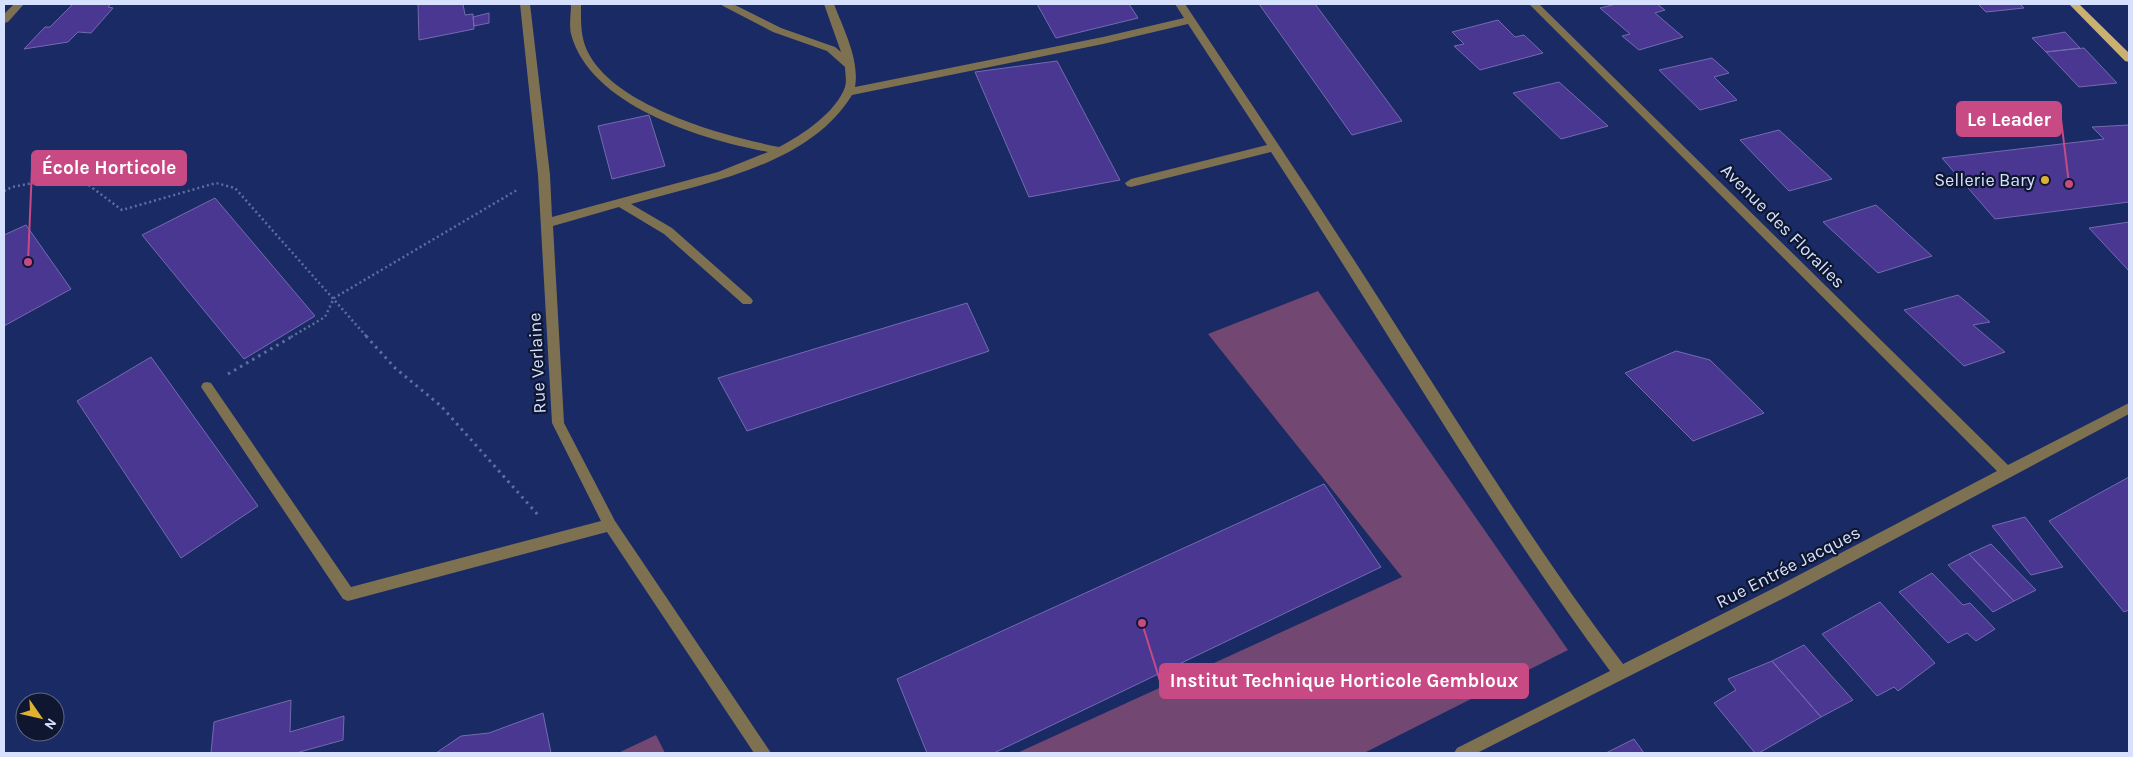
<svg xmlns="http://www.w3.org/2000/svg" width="2133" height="757" font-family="Karla,sans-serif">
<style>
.green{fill:#724771}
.building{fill:#493791;stroke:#736bb0}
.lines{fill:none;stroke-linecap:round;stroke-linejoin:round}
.path-far1{stroke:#606e9d;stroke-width:2.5;stroke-dasharray:2 3;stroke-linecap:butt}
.path{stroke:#606e9d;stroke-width:3;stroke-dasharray:2.5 4.5;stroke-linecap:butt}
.minor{fill:#7d7152;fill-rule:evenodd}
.major{fill:#cbb06f;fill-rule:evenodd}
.poi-dot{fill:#deb133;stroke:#0e1630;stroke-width:2}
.labels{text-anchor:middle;stroke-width:4.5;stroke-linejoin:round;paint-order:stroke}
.poi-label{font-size:18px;fill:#d5e1fe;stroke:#0e1630;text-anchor:end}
.street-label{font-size:18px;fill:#d5e1fe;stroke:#0e1630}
.leader{fill:none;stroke:#c74a84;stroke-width:2}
.callout-dot{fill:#c74a84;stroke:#0e1630;stroke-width:2}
.callout{fill:#c74a84;stroke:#c74a84;stroke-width:2}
.callout-label{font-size:19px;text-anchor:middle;font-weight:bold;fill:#fff}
</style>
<rect width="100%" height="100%" fill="#1a2a64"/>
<path class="green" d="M1318 291 1568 650 1364 753H1017L1402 577 1208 334Z
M656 735 665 753H618Z"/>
<path class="building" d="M73 4H111L108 7 113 8 91 33 78 32 68 42 24 49 45 27H50Z
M418 4H463L465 15 473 14 474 29 419 40Z
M1037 4H1129L1138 18 1056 38Z
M1259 4H1315L1402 121 1352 135Z
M1616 4H1657L1665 10 1655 13 1683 37 1639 50 1622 36 1630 34 1600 8Z
M1978 4H2020L2024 8 1986 12Z
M489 13V23L474 26 473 17Z
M1498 20 1515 37 1524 35 1543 53 1480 70 1454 46 1464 44 1452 32Z
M2065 32 2080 48 2046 52 2032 38Z
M2084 48 2117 83 2079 87 2046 52Z
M1712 58 1729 73 1714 77 1737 100 1700 110 1659 70Z
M1057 61 1120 180 1029 197 975 72Z
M1559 82 1608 126 1561 139 1513 93Z
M649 115 665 166 612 179 598 126Z
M2129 125V202L1995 219 1942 158 2104 139 2092 127Z
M1779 130 1832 179 1789 191 1740 140Z
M215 198 315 316 244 359 142 235Z
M1876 205 1932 256 1878 273 1823 222Z
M2129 222V271L2089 228Z
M26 225 71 289 4 326V235Z
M1958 295 1990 322 1973 325 2005 352 1964 366 1904 310Z
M967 303 989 351 747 431 718 378Z
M1676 351 1710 360 1764 413 1693 441 1625 373Z
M151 357 258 506 181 558 77 401Z
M2129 477V610L2124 612 2049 521Z
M1324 484 1381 567 994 753H927L897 679Z
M2025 517 2063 567 2031 575 1992 526Z
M1991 544 2036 590 2014 601 1969 554Z
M1969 554 2014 601 1993 612 1948 565Z
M1932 573 1963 605 1970 603 1995 629 1976 641 1967 633 1948 643 1899 592Z
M1880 602 1935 663 1898 691 1894 687 1877 696 1822 634Z
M1804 645 1853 700 1821 717 1772 661Z
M1772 661 1821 717 1759 753H1755L1714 703 1736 690 1728 679Z
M291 700 290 732 344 716 343 740 296 753H211L214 722Z
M543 713 551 753H436L461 736 489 733Z
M1634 739 1644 753H1606Z"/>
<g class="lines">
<path class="path-far1" d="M4 191 12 187 75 175 122 210 216 183 235 188 367 337
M291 337 325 317 334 298 517 190"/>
<path class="path" d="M366 336 395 368 441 406 539 516
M228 374 293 336"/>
<path class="minor" d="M14 4H24L8 22 4 23V14Z
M520 4H530L550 175 552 217 718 172 768 152C703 140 590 106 571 34 569 25 571 13 571 4H581C581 23 580 39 590 56 620 108 724 136 779 147 804 134 836 112 845 87 847 81 845 73 845 67L827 51 773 32 723 6 721 4H733L781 28 835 47 841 52 824 4H834C843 28 860 60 855 87L1103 37 1184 18 1175 4H1185C1253 107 1322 209 1388 313 1464 432 1538 552 1623 664L1778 586 1997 471 1529 4H1539L2008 465 2129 403V414L1788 596 1477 753H1454L1457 748 1610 671C1487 505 1384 324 1271 152L1131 187 1127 186 1125 183 1131 179 1267 145 1188 24 1103 44 852 95C809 166 705 183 631 204L672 228 751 298 753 301 751 304H743L664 234 619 207 553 226 564 423 615 521 771 753H754L607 532 348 601 343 599 201 387 203 383 207 382 211 383 351 587 601 521 552 423 538 175Z"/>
<path class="major" d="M2069 4H2079L2129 53V62L2125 61Z"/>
</g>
<circle class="poi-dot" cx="2045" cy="180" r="5"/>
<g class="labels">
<g class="poi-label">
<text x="2035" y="186">Sellerie Bary</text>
</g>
<g class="street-label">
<text transform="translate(1783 226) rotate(45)" y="6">Avenue des Floralies</text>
<text transform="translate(537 363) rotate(-93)" y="6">Rue Verlaine</text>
<text transform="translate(1788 567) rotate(-27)" y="6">Rue Entrée Jacques</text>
</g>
</g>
<path class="leader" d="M2069 184L2061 119M28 262L32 168M1142 623L1160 681"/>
<g class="callout-dot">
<circle cx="2069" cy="184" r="5"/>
<circle cx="28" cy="262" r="5"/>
<circle cx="1142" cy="623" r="5"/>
</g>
<g class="callout">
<rect x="1957" y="102" width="104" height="34" rx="5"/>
<rect x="32" y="151" width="154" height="34" rx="5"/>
<rect x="1160" y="664" width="368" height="34" rx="5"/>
</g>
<g class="callout-label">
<text x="2009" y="126">Le Leader</text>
<text x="109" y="174">École Horticole</text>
<text x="1344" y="687">Institut Technique Horticole Gembloux</text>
</g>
<rect width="2133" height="757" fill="none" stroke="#d5e1fe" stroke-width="10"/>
<g transform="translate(40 717) rotate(124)"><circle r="24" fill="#0e1630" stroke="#5e6782"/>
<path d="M0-4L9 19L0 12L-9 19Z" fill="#deb133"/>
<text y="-8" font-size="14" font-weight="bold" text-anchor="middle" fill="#d5e1fe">N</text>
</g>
</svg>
